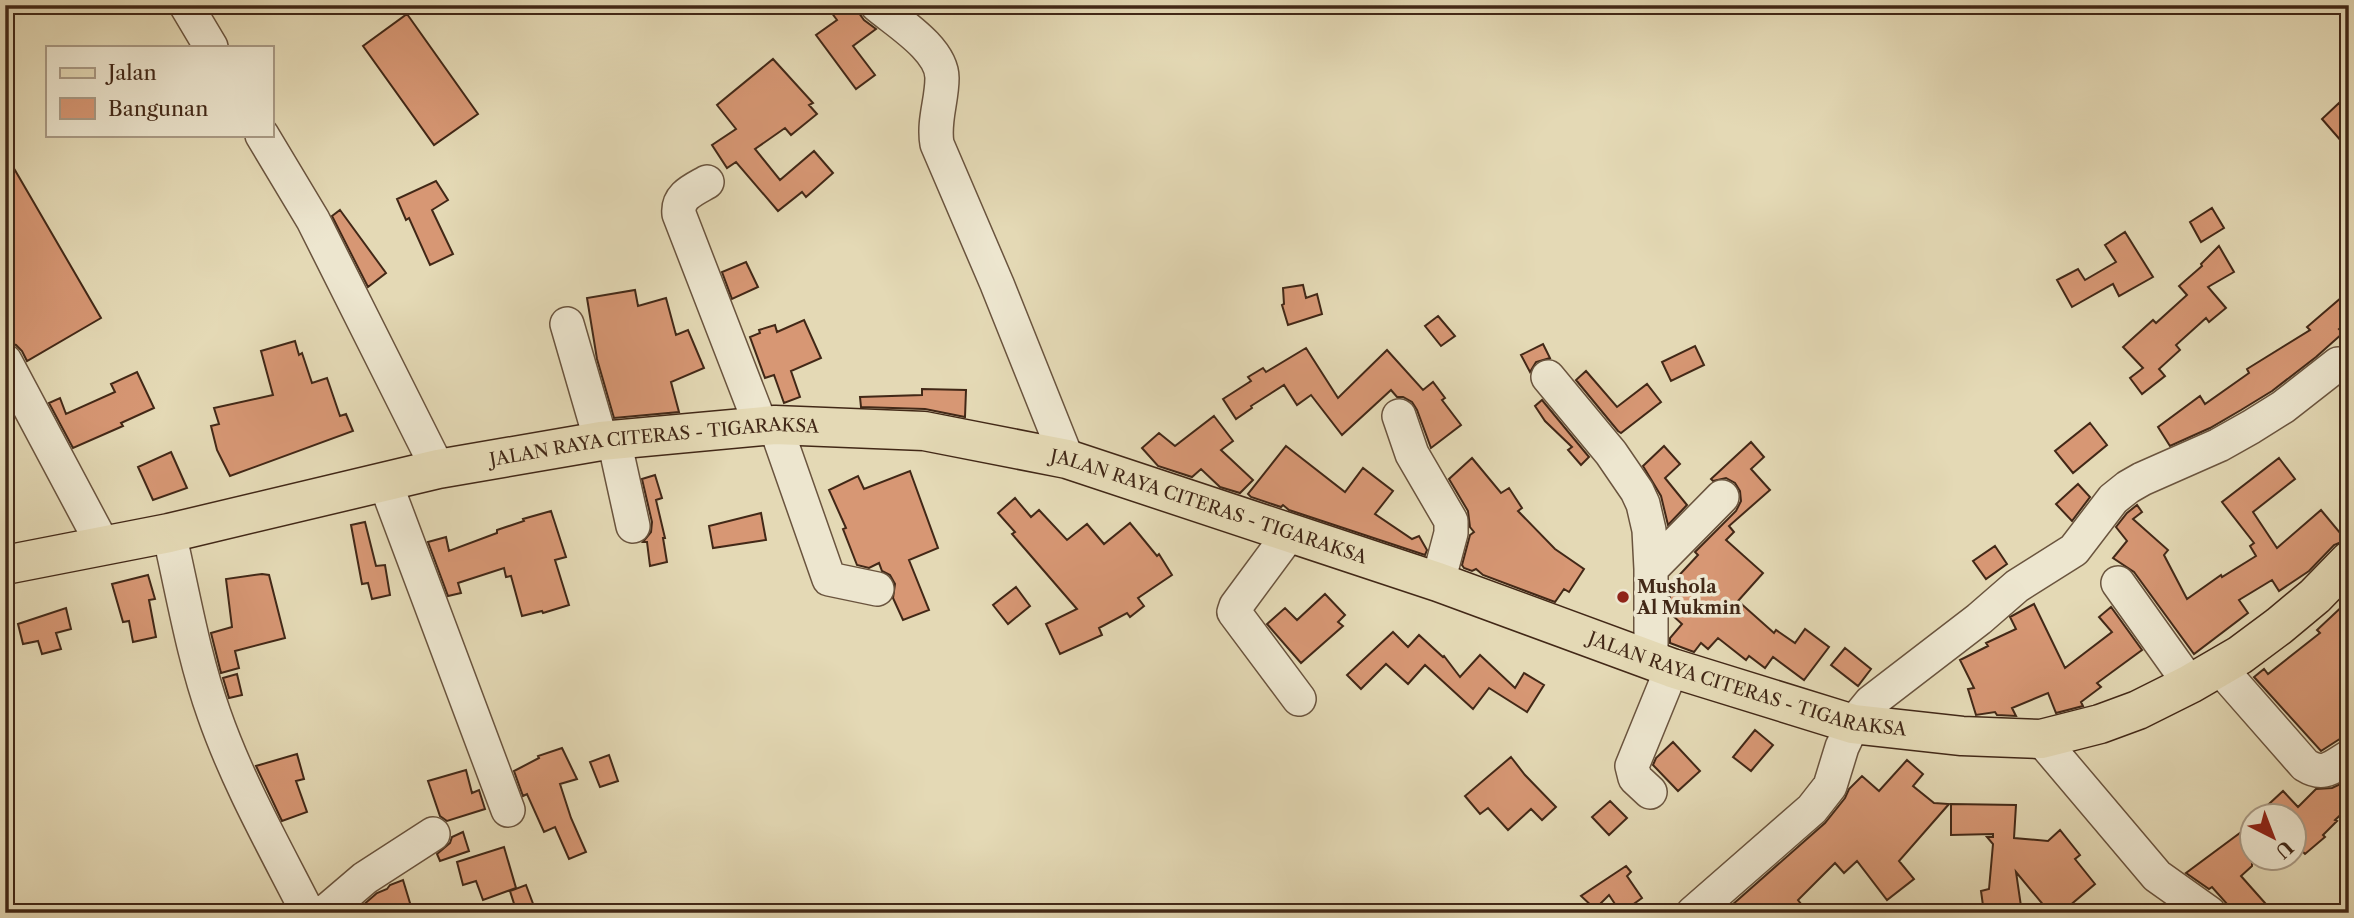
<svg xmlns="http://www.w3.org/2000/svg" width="2354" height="918" font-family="'Libre Caslon Text',serif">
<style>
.building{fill:#d79774;stroke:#422817;stroke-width:2}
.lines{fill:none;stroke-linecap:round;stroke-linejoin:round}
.minor-casing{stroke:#6a543e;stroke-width:36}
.major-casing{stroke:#422817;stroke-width:41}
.minor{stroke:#ede6cf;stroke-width:33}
.major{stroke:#e4d9b5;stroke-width:38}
.poi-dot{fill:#8f2418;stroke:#ede6cf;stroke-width:2.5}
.labels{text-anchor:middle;stroke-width:7;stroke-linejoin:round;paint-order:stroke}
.street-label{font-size:18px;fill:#422817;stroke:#ede6cf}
.poi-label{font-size:18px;font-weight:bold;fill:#422817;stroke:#ede6cf;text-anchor:start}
</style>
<rect width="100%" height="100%" fill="#e4d9b5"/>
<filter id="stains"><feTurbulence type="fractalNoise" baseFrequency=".00286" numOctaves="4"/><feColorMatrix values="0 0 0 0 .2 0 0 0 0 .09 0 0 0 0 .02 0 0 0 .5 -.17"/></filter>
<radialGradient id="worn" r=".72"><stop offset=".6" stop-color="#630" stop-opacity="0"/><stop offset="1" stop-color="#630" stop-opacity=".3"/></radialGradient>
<path class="building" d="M840 5H858L859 13 864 20 876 29 853 46 875 75 856 89 816 35 837 20 831 12Z
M407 14 478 114 434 145 363 46Z
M773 59 813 103 809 105 817 114 791 135 785 128 755 149 780 180 814 151 833 173 806 197 802 192 778 211 736 162 727 168 712 145 736 129 717 105Z
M2339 103 2349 114V150L2322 119Z
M5 153 101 318 27 361 22 351 16 345 9 343 5 336Z
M436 181 448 200 432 210 453 254 430 265 409 218 406 220 397 199Z
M2212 208 2224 228 2201 242 2190 222Z
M340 210 386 273 368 287 332 216Z
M2125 232 2153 277 2119 296 2113 284 2072 307 2057 280 2078 269 2085 280 2116 262 2105 245Z
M2219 246 2234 272 2208 287 2226 308 2209 322 2206 318 2176 345 2180 350 2159 369 2165 376 2142 394 2130 378 2143 368 2123 347 2153 320 2156 323 2187 295 2179 286 2202 266 2201 264Z
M746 262 758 287 732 299 722 272Z
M1303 285 1306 298 1317 294 1322 314 1288 325 1282 305 1284 304 1283 288Z
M635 290 638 306 666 298 676 335 688 330 704 368 671 382 679 412 614 418 597 359 587 298Z
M2349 291V321L2339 329 2343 333 2316 357 2272 391 2241 410 2210 428 2170 446 2158 427 2200 396 2205 404 2249 373 2247 369 2310 330 2307 327Z
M1438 316 1455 336 1441 346 1425 326Z
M804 320 821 358 791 371 800 397 784 403 774 375 765 378 750 337 760 333 759 330 775 325 777 332Z
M295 341 299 355 302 353 312 383 327 378 340 416 346 414 353 431 230 476 217 450 211 426 219 424 214 408 273 395 261 351Z
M1543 344 1550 358 1536 362 1530 372 1521 355Z
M1695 346 1704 365 1671 381 1662 362Z
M1306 348 1338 398 1387 350 1423 390 1433 382 1445 398 1442 400 1461 425 1431 448 1417 410 1412 402 1403 397H1397L1391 390 1342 435 1311 395 1297 405 1284 385 1251 406 1252 408 1236 419 1223 399 1251 381 1248 377 1263 368 1266 372Z
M1586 371 1617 407 1647 384 1661 402 1621 433 1618 431 1576 380Z
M137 372 154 408 121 423 123 426 73 448 49 403 60 398 66 414 115 392 111 384Z
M922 389 966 390 965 417 925 409 861 407 860 397 922 395Z
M1542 400 1589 457 1581 465 1568 450 1572 447 1545 421 1535 406Z
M1214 416 1233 441 1221 450 1253 480 1240 493 1220 487 1201 469 1192 477 1158 466 1142 448 1159 433 1175 446Z
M2090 423 2107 445 2073 473 2055 451Z
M1751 442 1764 457 1751 469 1770 490 1729 526 1734 532 1726 540 1763 573 1738 601 1774 633 1776 630 1795 643 1805 629 1829 647 1804 680 1773 657 1765 668 1749 656 1746 660 1718 638 1708 649 1701 643 1694 652 1670 643V638L1682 624 1670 613V594L1676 589 1671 584 1698 555 1695 552 1736 511 1741 501 1740 491 1735 483 1726 478 1713 481 1711 479Z
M1286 446 1345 492 1363 468 1393 491 1375 514 1412 539 1419 536 1427 550 1425 555 1289 510 1283 505 1281 507 1251 497 1248 494Z
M1664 446 1680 464 1665 478 1687 505 1668 525 1661 496 1643 466Z
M171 452 187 488 153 500 138 467Z
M1472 458 1501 493 1509 488 1522 508 1518 511 1555 549 1584 569 1569 592 1564 589 1555 602 1483 575 1476 569 1472 571 1464 568 1462 565 1470 535 1474 532 1470 527 1468 511 1449 479Z
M2279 458 2295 479 2253 512 2277 548 2321 510 2346 540 2334 545 2309 571 2279 591 2272 580 2239 600 2248 613 2194 654 2134 572 2113 558 2127 541 2116 527 2127 513 2137 505 2142 512 2133 519 2168 550 2164 555 2187 599 2221 575 2222 577 2256 556 2250 546 2254 543 2222 502Z
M910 471 938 548 909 560 929 610 903 620 893 598 895 584 890 575 882 571 879 563 869 568 857 565 843 529 846 528 829 490 858 476 864 489Z
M655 475 662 498 656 500 665 538H663L667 562 650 566 647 542H643L651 532 652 522 642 479Z
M2078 484 2090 497 2072 521 2056 504Z
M1015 498 1031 517 1039 510 1067 540 1087 524 1104 544 1130 523 1157 556 1159 554 1172 575 1138 598 1144 606 1130 617 1127 613 1099 628 1102 635 1060 654 1046 624 1077 609 1012 534 1015 532 998 513Z
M551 511 566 557 555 560 569 605 543 613 542 611 522 616 511 576 506 577 504 568 458 583 461 593 448 596 428 542 446 537 449 551 497 533V530L524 521 523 519Z
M761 513 766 540 713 548 709 526Z
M365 522 376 566 385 565 390 595 372 599 368 583 362 584 351 525Z
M1995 546 2007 564 1986 579 1973 561Z
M262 574 269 575 285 638 235 651 239 668 221 673 211 633 232 627 226 579Z
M148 575 155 599 149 600 156 637 133 642 129 621 123 622 112 584Z
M1016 587 1030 606 1008 624 993 605Z
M1325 594 1345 615 1338 622 1343 626 1301 663 1267 624 1285 608 1297 620Z
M2349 600V733L2321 751 2254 677 2264 669 2268 674 2320 633 2317 630Z
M2034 604 2065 668 2112 632 2099 617 2111 607 2142 650 2097 683 2101 687 2081 702 2083 706 2056 713 2048 693 2012 708 2016 716 1997 715 1995 712 1976 715 1968 689 1974 688 1960 660 1988 646 1986 643 2016 629 2010 617Z
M66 608 71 629 56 633 61 649 42 654 38 641 23 644 18 624Z
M1393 632 1408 647 1419 635 1443 657 1444 656 1460 677 1480 655 1515 688 1524 673 1544 685 1527 712 1489 688 1473 709 1425 665 1408 684 1386 664 1361 689 1347 675Z
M1845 648 1871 669 1858 686 1831 665Z
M237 674 242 695 229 698 223 678Z
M1755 730 1773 745 1751 771 1733 757Z
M1673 742 1700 771 1678 791 1653 765 1656 758Z
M562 748 577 779 560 784 571 818 586 852 569 859 555 827 544 832 527 794 523 796 514 771 539 758 538 756Z
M297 754 304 779 296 781 307 812 282 821 256 766Z
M609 755 618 781 600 787 590 762Z
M1511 757 1525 775 1556 807 1542 820 1531 809 1508 830 1488 808 1480 814 1465 796Z
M1907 760 1923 774 1913 786 1934 803 1949 804 1899 861 1914 879 1887 900 1857 861 1844 873 1835 863 1798 900 1808 913H1723L1825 823 1845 798 1849 789 1862 776 1879 791Z
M466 770 472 793 479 790 485 809 447 821 440 816 428 781Z
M2349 780V807L2335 820 2337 821 2323 835 2325 837 2305 854 2294 843V816H2256L2283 791 2298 807 2316 789 2332 788Z
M1610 801 1627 818 1609 835 1592 817Z
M1951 804 2016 805 2014 838 2048 841 2060 830 2080 855 2075 859 2095 884 2061 913H2050L2016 872 2022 913H1984L1981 891 1989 889 1993 844 1987 837H1993V834L1951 835Z
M2252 824V866L2241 876 2265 903 2255 913H2235L2212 887 2209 889 2186 873Z
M463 832 469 851 440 861 437 854 450 843 452 837Z
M504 847 516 888 483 900 476 881 463 885 457 862Z
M1626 866 1631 872 1627 876 1642 898 1621 913 1609 895 1595 909 1581 896Z
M403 880 413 913H354L377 893 387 889 390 885Z
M526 885 535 909 517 913 510 891Z"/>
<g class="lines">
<defs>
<path id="minor" d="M186 5 211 47
M877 5C897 22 942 49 942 78 942 101 933 121 937 144L997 284 1067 459
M262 135 313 220 438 469
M707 182C693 190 677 196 679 214L761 426
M567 324 601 441
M5 361 103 545
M1548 377 1611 453 1637 491 1643 504 1649 530 1651 569
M1399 416 1412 454 1451 521V533L1438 582
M775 425 829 579 877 589
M614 440 633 526
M385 482 508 810
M169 533C183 593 193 655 214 714 238 783 275 848 308 913
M1290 533 1236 606 1234 612 1299 699
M2118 583 2190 684
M1651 659V569L1722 497
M2219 667 2305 765C2324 777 2332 767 2349 757
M2041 739 2157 876 2209 913
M1650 792 1635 778 1632 766 1672 668
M324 913 365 878 433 834
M1693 913 1812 809 1830 786 1842 747 1853 724 1871 702 1979 619 2017 586 2074 550 2113 499 2128 487 2142 479 2219 445 2251 427 2283 407 2338 364"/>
<g id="major">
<path id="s1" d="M5 565 169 533 438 469 601 441 775 425 924 431 1067 459 1438 582 1672 668 1853 724 1962 736 2041 739 2100 724 2138 710 2190 684 2240 655 2279 626 2315 596 2349 561"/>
</g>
</defs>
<use href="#minor" class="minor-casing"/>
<use href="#major" class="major-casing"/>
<use href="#minor" class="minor"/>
<use href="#major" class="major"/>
</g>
<circle class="poi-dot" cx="1623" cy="597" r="7"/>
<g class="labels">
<g class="street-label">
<text dy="6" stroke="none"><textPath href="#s1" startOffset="662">JALAN RAYA CITERAS - TIGARAKSA</textPath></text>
<text dy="6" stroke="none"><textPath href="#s1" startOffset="1228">JALAN RAYA CITERAS - TIGARAKSA</textPath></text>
<text dy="6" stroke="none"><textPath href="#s1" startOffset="1796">JALAN RAYA CITERAS - TIGARAKSA</textPath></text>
</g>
<g class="poi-label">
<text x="1637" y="593">Mushola<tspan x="1637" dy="21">Al Mukmin</tspan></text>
</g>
</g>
<rect width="2354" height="918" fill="none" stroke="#e4d9b5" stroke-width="28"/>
<rect x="7" y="7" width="2340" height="904" fill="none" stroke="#422817" stroke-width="3.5"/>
<rect x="14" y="14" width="2326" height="890" fill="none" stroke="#422817" stroke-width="2"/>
<rect x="46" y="46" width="228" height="91" fill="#ede6cf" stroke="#a99a85" stroke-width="2"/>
<rect x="60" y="68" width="35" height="10" fill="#e4d9b5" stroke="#a99a85" stroke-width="2"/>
<text x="108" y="80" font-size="21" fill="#422817">Jalan</text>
<rect x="60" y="98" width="35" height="21" fill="#d79774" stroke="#a99a85" stroke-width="2"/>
<text x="108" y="116" font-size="21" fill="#422817">Bangunan</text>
<g transform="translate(2273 837) rotate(138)"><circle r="33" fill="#ede6cf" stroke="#a99a85" stroke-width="2"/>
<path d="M0-5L12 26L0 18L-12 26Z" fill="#8f2418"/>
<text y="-10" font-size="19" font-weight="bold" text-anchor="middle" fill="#422817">U</text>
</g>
<rect width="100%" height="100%" filter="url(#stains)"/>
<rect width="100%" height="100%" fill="url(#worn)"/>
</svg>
